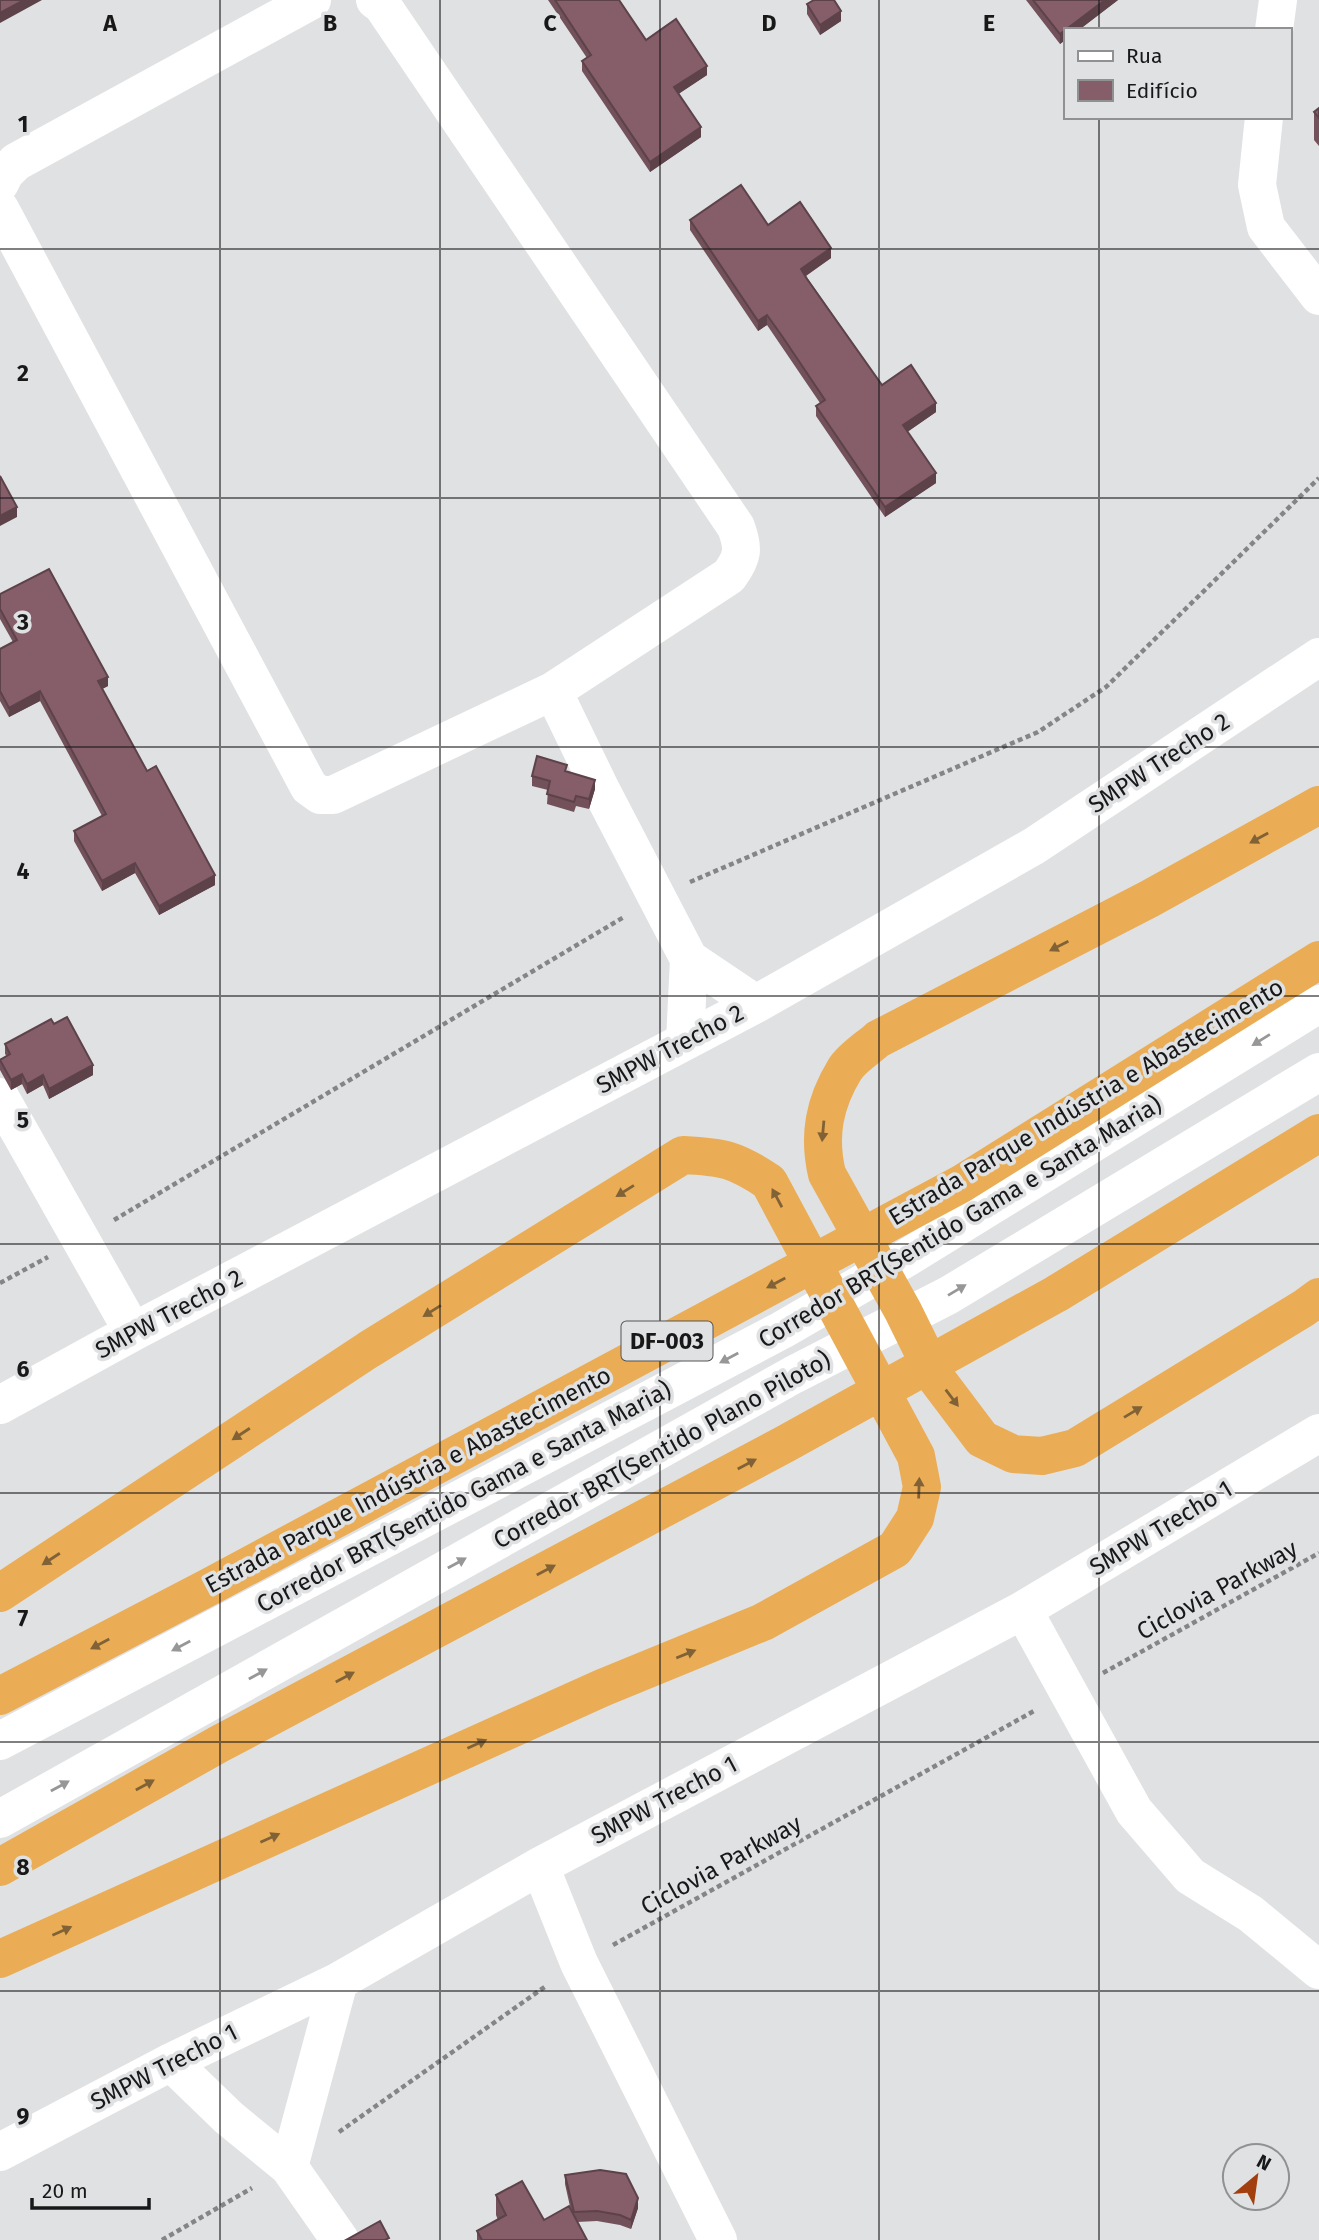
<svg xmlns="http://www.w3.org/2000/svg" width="1319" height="2240" font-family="'Fira Sans',sans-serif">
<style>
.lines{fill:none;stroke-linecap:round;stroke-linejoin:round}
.path{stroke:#848587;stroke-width:4.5;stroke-dasharray:5 3.5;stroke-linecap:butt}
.minor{stroke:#fff;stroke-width:38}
.highway{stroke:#eaac54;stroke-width:38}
.wall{fill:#72515b}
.shaded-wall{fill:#5d424a}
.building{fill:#855e6a;stroke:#5d424a;stroke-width:2}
.oneway{fill:#816236}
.oneway2{fill:#979798}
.grid{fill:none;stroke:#181819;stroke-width:2;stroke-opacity:0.55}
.labels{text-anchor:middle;stroke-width:7;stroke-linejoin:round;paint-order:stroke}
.shield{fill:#dfe1e3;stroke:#545456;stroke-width:2}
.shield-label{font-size:23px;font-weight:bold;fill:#181819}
.street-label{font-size:24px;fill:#181819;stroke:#dfe1e3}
.grid-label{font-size:23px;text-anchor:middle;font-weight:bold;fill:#181819;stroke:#dfe1e3;stroke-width:7;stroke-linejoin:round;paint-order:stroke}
</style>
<rect width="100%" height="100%" fill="#dfe1e3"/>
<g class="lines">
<path class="path" d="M690 882 1038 732 1106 687 1319 478
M114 1220 624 917
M0 1283 48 1257
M1103 1673 1319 1553
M613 1945 1034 1711
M339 2132 546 1986
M162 2240 252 2188"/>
<path class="minor" d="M1274 30 1278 0
M1264 117 1257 185 1266 227 1319 296
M0 183 5 173 16 162 312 0
M0 209 309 787 320 795H333L553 691 729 576C743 557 744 549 736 527L382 5 375 0
M553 691 600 788 689 959 685 1041
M689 959 756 1004
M0 1097 133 1332
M0 1405 133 1332 756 1004 1034 846 1319 657
M1023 1610 1134 1811 1190 1876 1251 1914 1319 1970
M0 1741 782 1330 908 1257 1319 1004
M0 1819 793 1375 949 1295 1319 1072
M540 1866 579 1963 718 2240
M171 2062 229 2118 289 2167 340 2240
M0 2152 171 2062 339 1981 540 1866 1023 1610 1319 1433
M289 2167 339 1981"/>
<path class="highway" d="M1319 805 1149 899 878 1039C868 1048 852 1058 845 1069 824 1103 818 1136 827 1174L903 1311 936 1378 982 1439 1013 1454 1042 1456 1075 1448 1304 1308 1319 1297
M0 1593 368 1350 683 1155C723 1157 735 1159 769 1182L916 1456 922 1487 915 1518 895 1549 763 1622 602 1688 0 1959
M0 1696 209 1587 961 1184 1319 960
M0 1867 219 1744 785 1444 1056 1294 1319 1133"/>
</g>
<path class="wall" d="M548 0H619L646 40 707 75 678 94 701 137 650 172 582 71V61L587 58Z
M1026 0H1118L1060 44Z
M807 4 841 21 820 35 807 14Z
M1319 108V146L1314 140V112Z
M690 220 768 225 831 258 806 276 882 385 936 412 907 432 936 483 885 517 816 416V406L820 403 767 325 758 331 690 230Z
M0 594 108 686 102 689 147 771 215 885 159 915 135 873 102 891 74 841V831L102 816 40 701 9 717 0 701V649L13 642 0 619Z
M567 772 595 789 589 809 576 806 574 812 547 804 548 790 532 786V776Z
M5 1044 93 1075 49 1099 43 1085 27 1094 22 1084 11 1090 0 1070V1059L7 1056 5 1054Z
M565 2175 638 2208 631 2229 620 2225 597 2221 577 2222 587 2240H477V2231L498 2220 496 2215V2195L544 2220 571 2211 565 2184Z"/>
<path class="shaded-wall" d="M24 0H42L0 23V13Z
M1105 0H1118L1079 30H1066Z
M841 11V21L820 35V25Z
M1065 31V40L1060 44V34Z
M707 66V75L674 97V87Z
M701 127V137L650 172V162Z
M831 248V258L801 279V269Z
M767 315V325L758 331V321Z
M936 403V412L903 435V425Z
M936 473V483L885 517V507Z
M17 507V517L0 526V516Z
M108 677V686L98 691V681Z
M40 691V701L9 717V708Z
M595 780V789L589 809V799Z
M135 863V873L102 891V881Z
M215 875V885L159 915V906Z
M93 1065V1075L49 1099V1089Z
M22 1074V1084L11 1090V1080Z
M43 1075V1085L27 1094V1084Z
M638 2198V2208L631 2229V2220Z"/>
<path class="building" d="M0 0H24L0 13Z
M555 0H619L646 40 676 19 707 66 674 87 701 127 650 162 582 61 591 55Z
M814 0H834L841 11 820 25 807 4Z
M1033 0H1105L1060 34Z
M1319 108V118L1314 112Z
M741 185 768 225 800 202 831 248 801 269 807 279 882 385 911 365 936 403 903 425 936 473 885 507 816 406 825 400 782 336 767 315 758 321 690 220Z
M0 476 17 507 0 516Z
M49 569 108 677 98 681 147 771 156 766 215 875 159 906 135 863 102 881 74 831 106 814 40 691 9 708 0 691V649L17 640 0 609V594Z
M537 756 567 765 565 771 595 780 589 799 576 796 574 802 547 794 550 781 532 776Z
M67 1017 93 1065 49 1089 43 1075 27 1084 22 1074 11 1080 0 1060 10 1054 5 1044 51 1019 54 1024Z
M600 2170 626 2174 638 2198 631 2220 620 2215 597 2211 574 2212 565 2175Z
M522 2181 544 2220 569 2206 587 2240H482L477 2231 506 2215 496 2195Z
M380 2221 389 2238 385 2240H346Z"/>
<defs><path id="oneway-solid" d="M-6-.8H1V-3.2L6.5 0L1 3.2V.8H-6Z" transform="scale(1.75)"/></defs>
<g class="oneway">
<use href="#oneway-solid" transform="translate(1259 838) rotate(151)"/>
<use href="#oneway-solid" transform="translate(1059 946) rotate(153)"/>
<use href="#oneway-solid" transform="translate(823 1131) rotate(95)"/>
<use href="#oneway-solid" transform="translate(625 1191) rotate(148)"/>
<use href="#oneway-solid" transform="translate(777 1198) rotate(-118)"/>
<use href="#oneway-solid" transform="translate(776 1283) rotate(152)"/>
<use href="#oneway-solid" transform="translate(432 1311) rotate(148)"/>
<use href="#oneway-solid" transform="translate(952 1398) rotate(53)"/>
<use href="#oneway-solid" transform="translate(1133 1412) rotate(-31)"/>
<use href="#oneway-solid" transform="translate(241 1434) rotate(147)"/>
<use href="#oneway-solid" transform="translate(747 1464) rotate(-28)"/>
<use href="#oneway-solid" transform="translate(919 1488) rotate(-88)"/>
<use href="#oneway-solid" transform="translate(51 1559) rotate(147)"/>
<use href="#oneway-solid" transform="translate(546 1570) rotate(-28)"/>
<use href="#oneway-solid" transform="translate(100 1644) rotate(152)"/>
<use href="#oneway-solid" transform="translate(686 1654) rotate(-22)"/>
<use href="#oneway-solid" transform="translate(345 1677) rotate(-28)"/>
<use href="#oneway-solid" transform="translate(477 1744) rotate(-24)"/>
<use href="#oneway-solid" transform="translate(145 1785) rotate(-29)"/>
<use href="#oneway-solid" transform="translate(270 1838) rotate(-24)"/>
<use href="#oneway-solid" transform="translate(62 1931) rotate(-24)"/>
</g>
<g class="oneway2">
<use href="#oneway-solid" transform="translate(1261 1040) rotate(148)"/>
<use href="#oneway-solid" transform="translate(957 1290) rotate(-31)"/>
<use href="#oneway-solid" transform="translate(729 1358) rotate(152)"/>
<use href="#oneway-solid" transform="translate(457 1563) rotate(-29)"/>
<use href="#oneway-solid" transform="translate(181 1646) rotate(152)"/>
<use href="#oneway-solid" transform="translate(258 1674) rotate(-29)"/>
<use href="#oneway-solid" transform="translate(60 1786) rotate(-29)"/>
</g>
<path class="grid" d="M220 0V2240M440 0V2240M660 0V2240M879 0V2240M1099 0V30M1099 117V2240M0 249H1319M0 498H1319M0 747H1319M0 996H1319M0 1244H1319M0 1493H1319M0 1742H1319M0 1991H1319"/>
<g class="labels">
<rect class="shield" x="621.5" y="1321.5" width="91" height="39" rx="5"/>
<g class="shield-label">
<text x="667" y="1349">DF-003</text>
</g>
<g class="street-label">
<text transform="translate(1159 763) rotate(-33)" y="8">SMPW Trecho 2</text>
<text transform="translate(670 1049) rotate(-28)" y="8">SMPW Trecho 2</text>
<text transform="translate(1086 1102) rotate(-31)" y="8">Estrada Parque Indústria e Abastecimento</text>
<text transform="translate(960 1222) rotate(-31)" y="8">Corredor BRT(Sentido Gama e Santa Maria)</text>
<text transform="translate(169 1314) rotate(-28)" y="8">SMPW Trecho 2</text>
<text transform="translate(662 1450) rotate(-29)" y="8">Corredor BRT(Sentido Plano Piloto)</text>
<text transform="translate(408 1480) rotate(-28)" y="8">Estrada Parque Indústria e Abastecimento</text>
<text transform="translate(464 1497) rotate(-28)" y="8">Corredor BRT(Sentido Gama e Santa Maria)</text>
<text transform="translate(1161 1528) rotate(-31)" y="8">SMPW Trecho 1</text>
<text transform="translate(1217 1590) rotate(-29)" y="8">Ciclovia Parkway</text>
<text transform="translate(664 1800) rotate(-28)" y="8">SMPW Trecho 1</text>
<text transform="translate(721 1865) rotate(-29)" y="8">Ciclovia Parkway</text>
<text transform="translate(164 2067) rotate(-27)" y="8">SMPW Trecho 1</text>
</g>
</g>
<g class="grid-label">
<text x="110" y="31">A</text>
<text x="330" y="31">B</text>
<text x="550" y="31">C</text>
<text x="769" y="31">D</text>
<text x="989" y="31">E</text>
<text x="23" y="132">1</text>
<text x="23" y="381">2</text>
<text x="23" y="630">3</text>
<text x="23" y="879">4</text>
<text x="23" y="1128">5</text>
<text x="23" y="1377">6</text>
<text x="23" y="1626">7</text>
<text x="23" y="1875">8</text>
<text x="23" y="2124">9</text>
</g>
<rect x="1064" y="28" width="228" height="91" fill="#dfe1e3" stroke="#8f9192" stroke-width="2"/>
<rect x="1078" y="51" width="35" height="10" fill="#ffffff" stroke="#8f9192" stroke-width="2"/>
<text x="1126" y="63" font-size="21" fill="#181819">Rua</text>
<rect x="1078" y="80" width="35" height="21" fill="#855e6a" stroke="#8f9192" stroke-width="2"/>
<text x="1126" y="98" font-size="21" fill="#181819">Edifício</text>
<g transform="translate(1256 2177) rotate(29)"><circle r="33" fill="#dfe1e3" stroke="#8f9192" stroke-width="2"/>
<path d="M0-5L12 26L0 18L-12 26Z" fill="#a33e0e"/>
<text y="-10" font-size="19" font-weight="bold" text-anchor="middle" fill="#181819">N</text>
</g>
<path d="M32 2198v10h117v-10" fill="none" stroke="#181819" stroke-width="3.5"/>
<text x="42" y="2198" font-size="21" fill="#181819" stroke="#dfe1e3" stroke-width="5" paint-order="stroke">20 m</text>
</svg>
